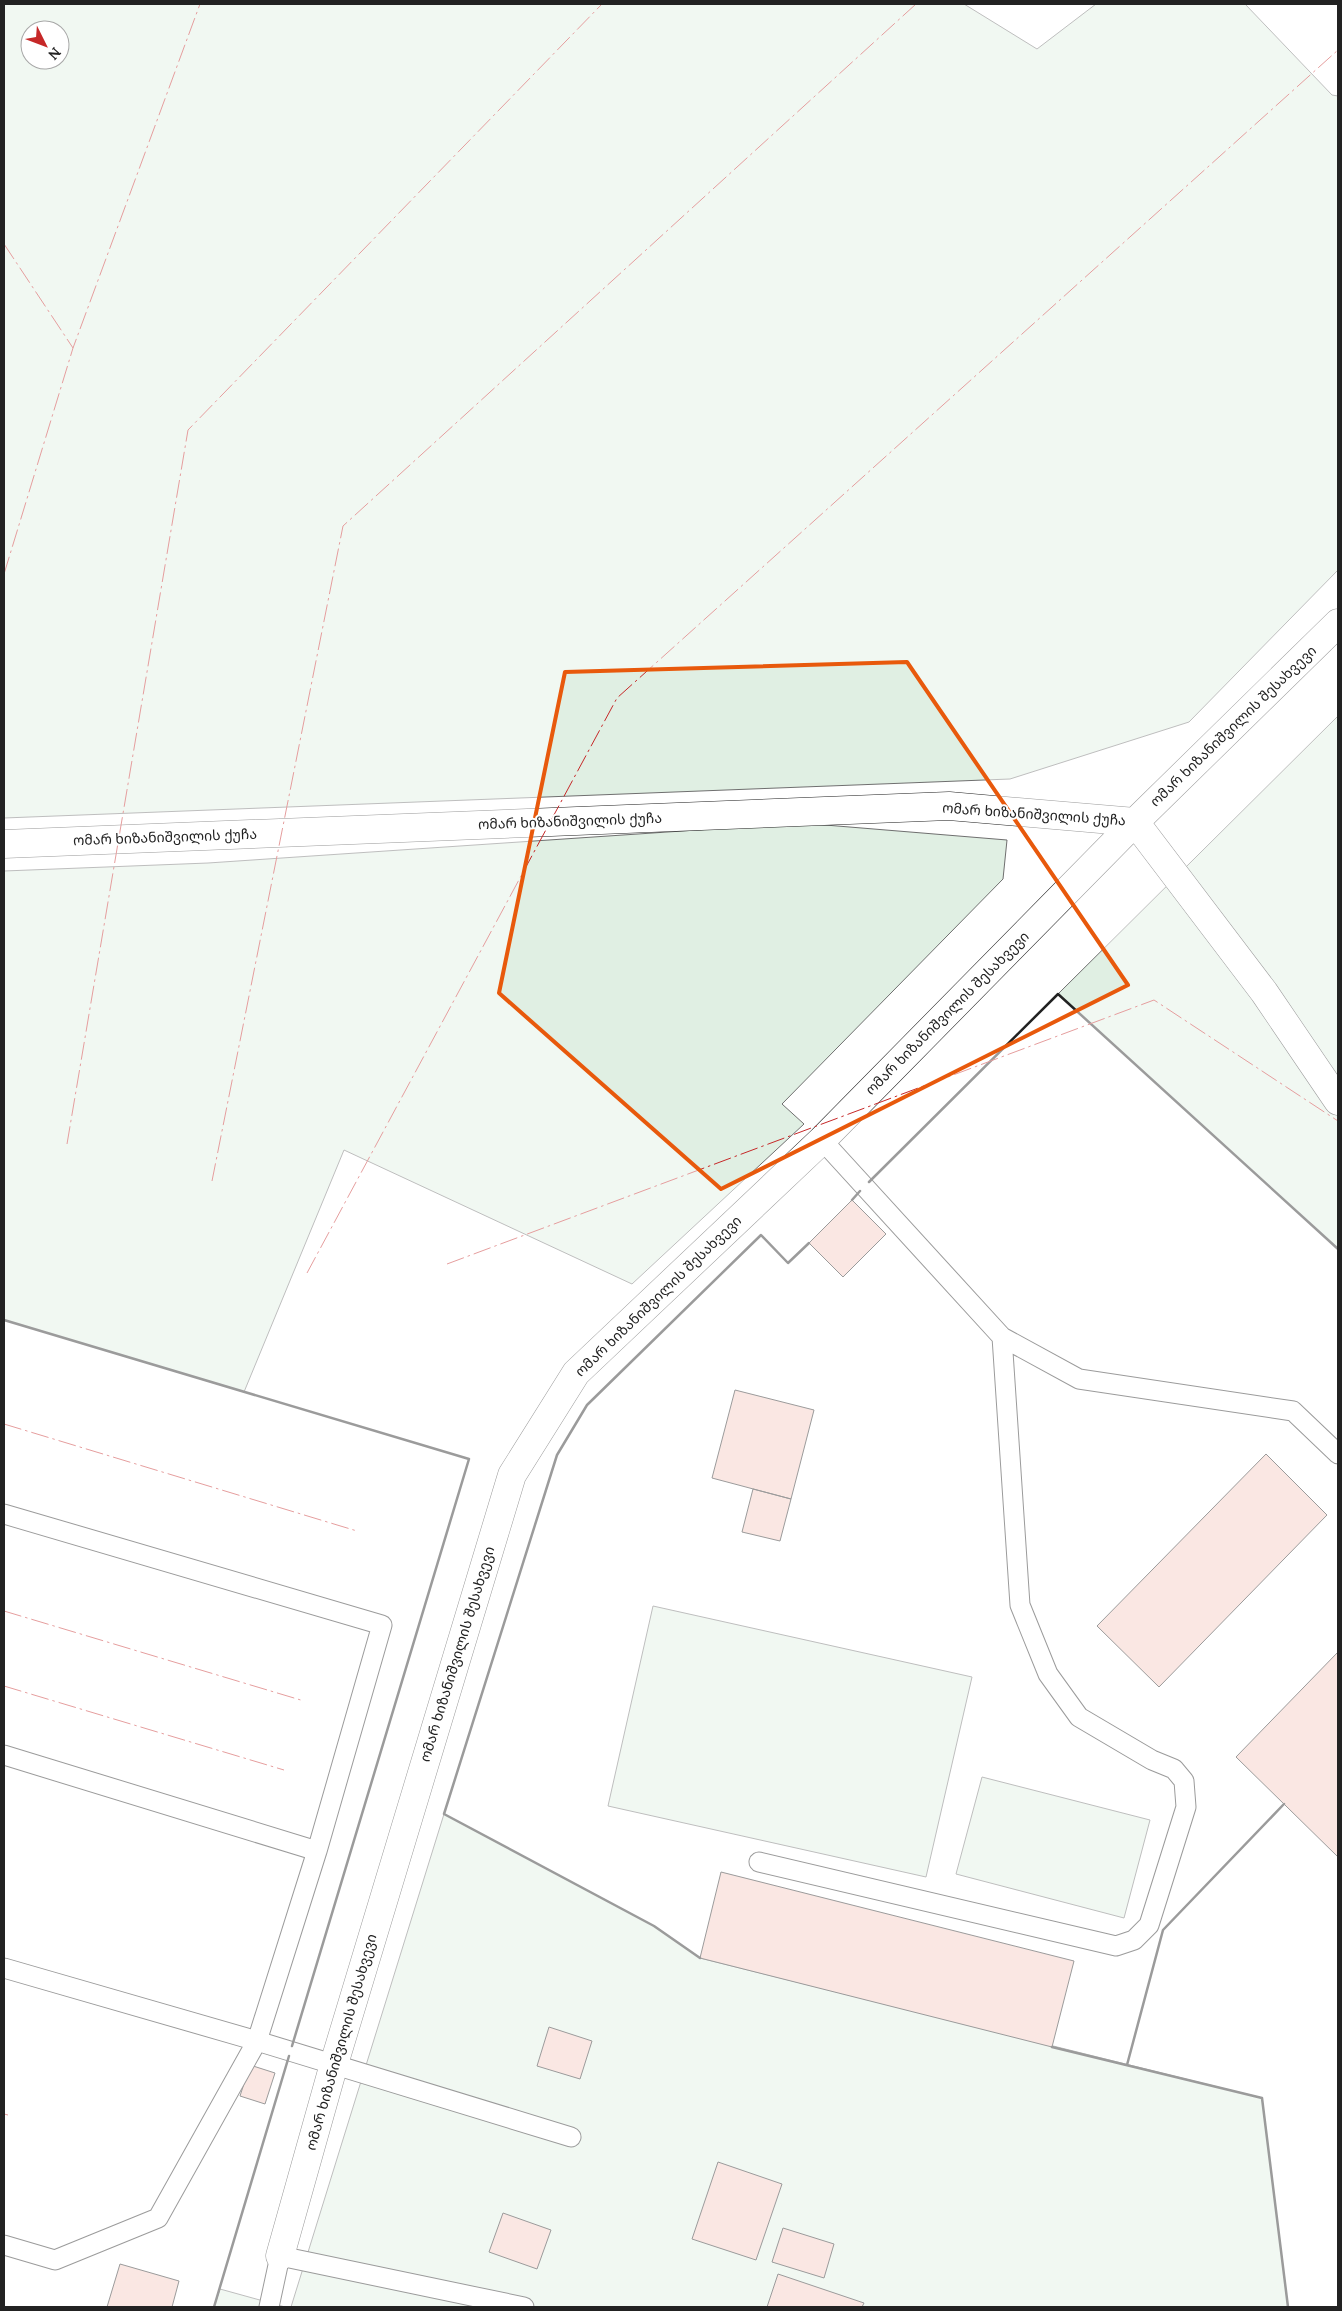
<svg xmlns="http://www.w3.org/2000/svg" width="1342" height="2311" font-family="Lora,'Noto Sans Georgian',serif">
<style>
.green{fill:#e0efe3;stroke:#6f6f6f;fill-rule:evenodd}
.building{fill:#f3c9c0;stroke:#222}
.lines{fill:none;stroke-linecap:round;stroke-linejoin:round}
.lane-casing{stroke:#222;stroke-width:21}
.street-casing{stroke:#222;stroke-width:29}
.lane{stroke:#fff;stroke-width:19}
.street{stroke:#fff;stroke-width:28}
.wall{stroke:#222;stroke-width:2.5}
.power{stroke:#c62828;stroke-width:1;stroke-dasharray:18 4 2.5 4;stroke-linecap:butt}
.marked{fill:none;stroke:#e8590c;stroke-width:4;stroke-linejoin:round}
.labels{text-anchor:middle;stroke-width:4;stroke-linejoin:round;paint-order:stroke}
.street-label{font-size:14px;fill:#222;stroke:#fff}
</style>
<rect width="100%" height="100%" fill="#fff"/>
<path class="green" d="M4 4H964L1037 49 1096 4H1245L1332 95 1338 96V570L1189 722 1010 779 4 818ZM30 30H60V60H30Z
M1338 716V1249L1058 994Z
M801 823 1007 840 1003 879 782 1104 804 1124 632 1284 344 1150 244 1392 4 1320V871L208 863Z
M653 1606 972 1677 926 1877 608 1806Z
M982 1777 1150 1820 1124 1918 956 1874Z
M444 1814 654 1926 700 1958 1262 2098 1288 2307H291Z
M220 2289 285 2307H214Z"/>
<path class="building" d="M852 1200 886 1234 843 1277 809 1243Z
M735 1390 814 1410 791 1499 712 1478Z
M1266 1454 1327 1515 1159 1687 1097 1626Z
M753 1489 791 1499 780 1541 742 1532Z
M1338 1652V1857L1236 1757Z
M721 1872 1074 1961 1052 2047 700 1958Z
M549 2027 592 2041 580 2079 537 2066Z
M250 2065 275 2073 265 2104 240 2096Z
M718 2162 782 2184 756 2260 692 2239Z
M503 2213 551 2230 537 2269 489 2252Z
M783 2228 834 2244 824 2278 772 2262Z
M120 2264 179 2281 172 2307H107Z
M778 2274 864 2303 862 2307H767Z"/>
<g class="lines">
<defs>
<path id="lane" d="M822 1140 1002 1337 1079 1379 1293 1411 1338 1454
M4 1514 382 1625 317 1851 257 2041 158 2218 55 2260 4 2245
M4 1755 317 1851
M759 1862 1116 1946 1134 1940 1149 1925 1186 1807 1184 1781 1174 1769 1152 1760 1079 1717 1048 1674 1020 1605 1002 1337
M4 1968 257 2041 571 2137
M269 2307 280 2256 524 2307"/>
<path id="street" d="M4 844 949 806 1135 822 1264 992 1338 1101
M280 2256 334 2064 512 1475 576 1373 822 1140 1135 822 1338 623"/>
</defs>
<use href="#lane" class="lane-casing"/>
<use href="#street" class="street-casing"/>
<use href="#lane" class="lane"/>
<use href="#street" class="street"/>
<path class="wall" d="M869 1182 1058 994 1338 1249
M852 1200 860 1191
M4 1320 469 1459 292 2046
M700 1958 654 1926 444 1814 557 1455 587 1405 761 1235 788 1263 809 1243
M1052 2047 1262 2098 1288 2307
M1127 2065 1163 1930 1284 1804
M214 2307 289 2056"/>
<path class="power" d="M4 244 73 348
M4 574 73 348 200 4
M67 1144 188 430 602 4
M212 1181 343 526 916 4
M447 1264 1154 1000 1338 1121
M307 1273 617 698 1338 50
M4 1424 357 1531
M4 1611 304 1701
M4 1686 284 1770
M4 2114 8 2115"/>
</g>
<path d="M0 0H1342V2311H0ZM907 662 1128 985 721 1189 499 993 565 672Z" fill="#fff" fill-opacity=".55" fill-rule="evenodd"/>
<path class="marked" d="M907 662 1128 985 721 1189 499 993 565 672Z"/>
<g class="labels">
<g class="street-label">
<text transform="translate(1233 726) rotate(-44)" y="5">ომარ ხიზანიშვილის შესახვევი</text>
<text transform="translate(1034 814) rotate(4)" y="5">ომარ ხიზანიშვილის ქუჩა</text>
<text transform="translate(570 821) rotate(-2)" y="5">ომარ ხიზანიშვილის ქუჩა</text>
<text transform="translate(165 837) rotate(-2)" y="5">ომარ ხიზანიშვილის ქუჩა</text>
<text transform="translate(947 1013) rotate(-45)" y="5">ომარ ხიზანიშვილის შესახვევი</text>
<text transform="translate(658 1296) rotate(-44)" y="5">ომარ ხიზანიშვილის შესახვევი</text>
<text transform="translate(457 1654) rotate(-73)" y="5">ომარ ხიზანიშვილის შესახვევი</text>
<text transform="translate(341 2042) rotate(-74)" y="5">ომარ ხიზანიშვილის შესახვევი</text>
</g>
</g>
<rect width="1342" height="2311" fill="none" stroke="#222222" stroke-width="10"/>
<g transform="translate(45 45) rotate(132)"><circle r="24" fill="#ffffff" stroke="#a7a7a7"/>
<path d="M0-4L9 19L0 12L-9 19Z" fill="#c62828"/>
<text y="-8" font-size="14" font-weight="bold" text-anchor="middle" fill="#222222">N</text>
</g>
</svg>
